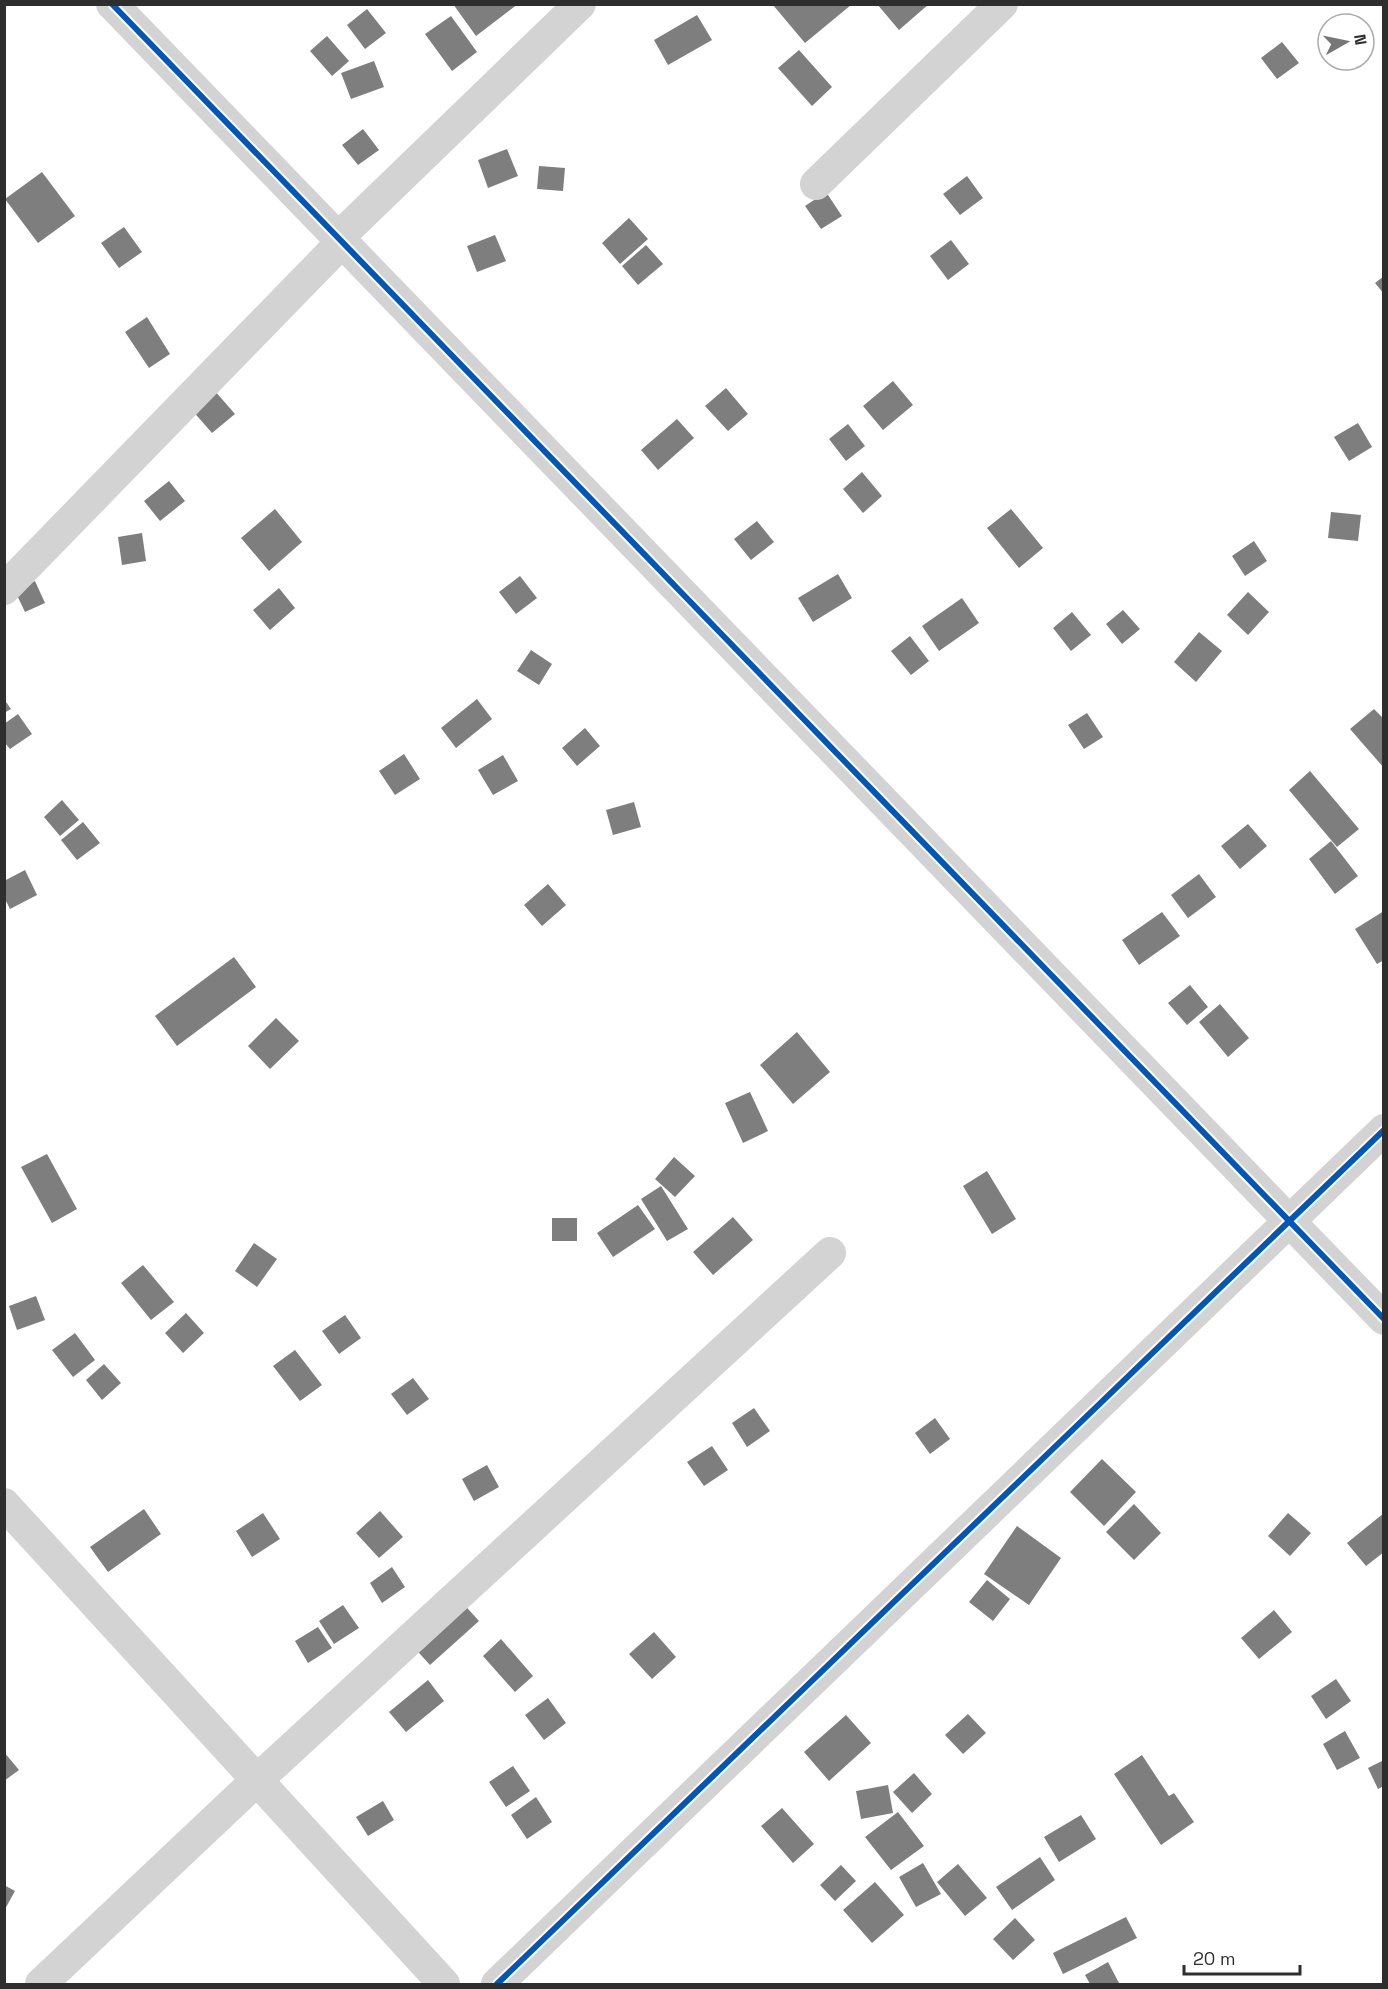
<svg xmlns="http://www.w3.org/2000/svg" width="1388" height="1989" font-family="'Space Grotesk',sans-serif">
<style>
.building{fill:#7e7e7e}
.lines{fill:none;stroke-linecap:round;stroke-linejoin:round}
.minor{stroke:#d3d3d3;stroke-width:32}
.cycleway-casing{stroke:#fff;stroke-width:10}
.cycleway{stroke:#0057b8;stroke-width:6}
</style>
<rect width="100%" height="100%" fill="#fff"/>
<path class="building" d="M453 4H518L476 36Z
M877 4H929L899 30Z
M773 5H851L805 43Z
M367 9 386 33 365 49 347 25Z
M697 15 712 40 668 65 654 40Z
M451 16 477 52 452 71 425 34Z
M327 36 349 61 332 76 310 51Z
M1282 42 1299 63 1277 79 1261 58Z
M799 50 832 87 812 106 778 68Z
M374 61 384 87 351 99 341 73Z
M363 129 379 150 358 165 342 145Z
M507 149 518 176 488 188 478 160Z
M539 166 565 168 563 191 537 189Z
M42 172 75 216 38 243 5 199Z
M967 176 983 198 960 215 943 194Z
M826 192 842 216 821 229 805 206Z
M629 218 648 239 620 264 602 243Z
M124 227 142 252 119 268 101 243Z
M495 235 506 261 477 272 467 246Z
M951 240 969 264 948 280 930 256Z
M646 245 663 264 638 285 622 266Z
M1384 276V294L1375 283Z
M147 317 170 354 149 368 125 332Z
M893 381 913 405 883 430 863 406Z
M726 388 748 414 728 431 705 406Z
M214 390 235 414 212 433 191 409Z
M677 419 694 438 658 470 641 450Z
M1358 423 1372 447 1349 461 1334 437Z
M848 424 865 446 846 461 829 439Z
M862 472 882 496 863 513 843 489Z
M169 481 185 501 160 521 144 501Z
M275 509 302 542 269 571 241 538Z
M1011 509 1043 548 1019 568 987 528Z
M1331 512 1361 515 1358 541 1328 538Z
M757 521 774 542 751 560 734 539Z
M142 533 146 561 122 565 118 537Z
M1254 541 1267 561 1245 576 1232 556Z
M838 574 852 598 813 622 798 598Z
M520 576 537 598 516 614 499 592Z
M35 581 45 603 25 612 15 591Z
M279 588 295 608 270 630 253 610Z
M1248 592 1269 612 1248 635 1227 615Z
M962 598 979 623 939 651 922 626Z
M1123 610 1140 629 1122 644 1106 624Z
M1072 612 1091 635 1071 651 1053 628Z
M1199 632 1222 651 1196 682 1174 662Z
M910 636 929 661 911 675 891 651Z
M531 650 552 664 539 685 517 671Z
M4 699 11 709 4 713Z
M477 699 492 719 456 748 441 728Z
M1374 709 1384 719V768L1350 729Z
M1087 713 1103 737 1084 749 1068 725Z
M18 714 32 734 10 749 4 742V724Z
M585 728 600 746 577 766 562 748Z
M404 754 420 779 395 795 379 771Z
M503 755 518 781 493 795 478 770Z
M1310 771 1359 829 1337 847 1289 790Z
M62 800 79 820 60 836 44 817Z
M634 802 641 827 613 835 606 810Z
M83 822 100 843 77 860 61 840Z
M1248 824 1267 846 1240 869 1221 846Z
M1331 841 1358 876 1335 894 1309 859Z
M25 870 37 895 10 909 4 897V881Z
M1199 874 1216 897 1188 918 1171 895Z
M548 884 566 905 542 926 524 905Z
M1384 911V960L1377 964 1355 929Z
M1162 912 1180 936 1139 965 1122 940Z
M234 957 256 987 177 1046 155 1016Z
M1190 985 1208 1007 1187 1025 1168 1003Z
M1220 1004 1249 1038 1228 1057 1199 1022Z
M276 1018 299 1041 270 1069 248 1046Z
M797 1032 830 1072 793 1104 760 1065Z
M750 1092 768 1131 743 1143 725 1103Z
M47 1154 77 1209 52 1223 21 1167Z
M674 1157 695 1176 675 1197 655 1179Z
M987 1171 1016 1219 992 1234 963 1186Z
M661 1186 688 1229 667 1241 641 1199Z
M638 1205 655 1229 613 1257 597 1233Z
M733 1217 753 1240 713 1275 693 1252Z
M552 1218H577V1241H552Z
M254 1243 277 1259 257 1287 235 1271Z
M143 1265 174 1302 151 1320 121 1283Z
M36 1296 45 1320 17 1330 9 1306Z
M186 1313 204 1333 183 1353 165 1333Z
M345 1315 361 1338 339 1354 322 1331Z
M75 1333 95 1360 73 1377 52 1350Z
M295 1350 322 1385 300 1401 273 1366Z
M104 1364 121 1383 102 1400 86 1380Z
M413 1378 429 1399 407 1415 391 1394Z
M754 1408 770 1431 747 1447 732 1423Z
M935 1418 950 1439 930 1454 915 1433Z
M712 1446 728 1470 704 1486 687 1462Z
M1102 1459 1136 1492 1104 1526 1070 1492Z
M487 1465 499 1487 474 1501 462 1479Z
M1134 1504 1161 1533 1134 1560 1106 1532Z
M144 1509 161 1534 108 1572 90 1547Z
M380 1511 403 1537 379 1558 356 1533Z
M263 1513 280 1539 252 1557 236 1531Z
M1288 1513 1311 1533 1290 1556 1268 1536Z
M1384 1513V1552L1366 1566 1347 1543Z
M1017 1526 1061 1558 1029 1605 984 1574Z
M392 1567 405 1587 382 1603 370 1583Z
M987 1580 1010 1599 993 1621 969 1602Z
M459 1599 479 1621 430 1665 410 1643Z
M343 1605 359 1628 334 1644 319 1621Z
M1274 1610 1292 1632 1259 1659 1241 1638Z
M318 1627 332 1648 308 1663 295 1641Z
M654 1632 676 1657 652 1679 629 1654Z
M501 1639 533 1676 515 1692 483 1656Z
M1336 1679 1351 1701 1326 1719 1311 1696Z
M428 1680 444 1701 406 1732 389 1712Z
M548 1698 566 1723 544 1740 525 1715Z
M968 1714 986 1733 963 1754 945 1735Z
M846 1715 871 1743 829 1781 804 1752Z
M1345 1731 1360 1758 1337 1770 1323 1744Z
M4 1752 19 1770 4 1781Z
M1142 1755 1169 1796 1174 1793 1194 1822 1161 1845 1114 1774Z
M1384 1760V1786L1378 1789 1368 1768Z
M513 1766 530 1791 506 1807 489 1782Z
M914 1773 932 1794 912 1813 893 1792Z
M888 1785 893 1813 861 1819 856 1791Z
M536 1797 552 1822 527 1839 511 1815Z
M383 1801 394 1820 368 1836 356 1817Z
M782 1808 814 1844 793 1863 761 1826Z
M898 1812 924 1846 891 1870 865 1837Z
M1081 1815 1096 1839 1059 1862 1044 1837Z
M1040 1857 1055 1880 1012 1910 996 1887Z
M923 1863 941 1894 916 1907 899 1877Z
M958 1864 987 1898 965 1916 937 1882Z
M841 1865 856 1881 835 1901 820 1885Z
M875 1882 904 1915 872 1943 843 1910Z
M4 1885 15 1891 4 1911Z
M1126 1917 1137 1938 1063 1974 1053 1953Z
M1015 1918 1035 1940 1013 1960 993 1939Z
M1108 1962 1119 1983 1116 1984H1090L1085 1975Z"/>
<g class="lines">
<path class="minor" d="M112 4 1384 1319
M816 184 1002 4
M338 238 580 4
M4 589 342 242
M4 1504 444 1984
M41 1984 257 1780 830 1253
M497 1984 1384 1130"/>
<defs>
<path id="cycleway" d="M112 4 1384 1319
M497 1984 1384 1130"/>
</defs>
<use href="#cycleway" class="cycleway-casing"/>
<use href="#cycleway" class="cycleway"/>
</g>
<rect width="1388" height="1989" fill="none" stroke="#2e2e2e" stroke-width="12"/>
<g transform="translate(1346 42) rotate(81)"><circle r="28" fill="#ffffff" stroke="#ababab" stroke-width="1.5"/>
<path d="M0-4.5L10 22L0 15L-10 22Z" fill="#777777"/>
<text y="-9" font-size="16" font-weight="bold" text-anchor="middle" fill="#2e2e2e">N</text>
</g>
<path d="M1184 1965v9h116v-9" fill="none" stroke="#2e2e2e" stroke-width="3"/>
<text x="1193" y="1965" font-size="18" fill="#2e2e2e" stroke="#ffffff" stroke-width="4.5" paint-order="stroke">20 m</text>
</svg>
